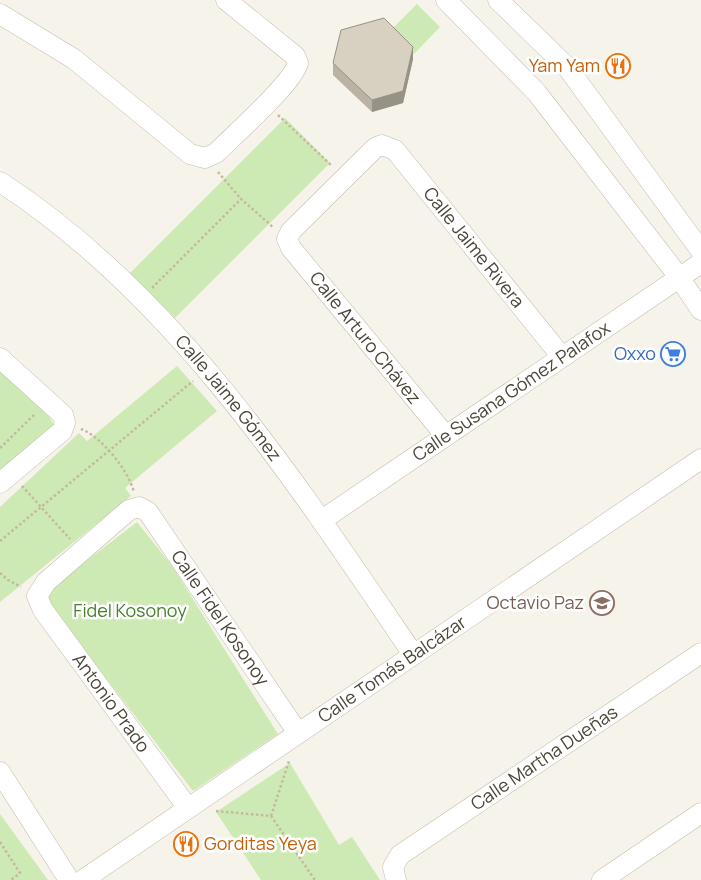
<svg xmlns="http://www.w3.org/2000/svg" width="701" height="880" font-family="Manrope,sans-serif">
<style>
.green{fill:#ceeab4}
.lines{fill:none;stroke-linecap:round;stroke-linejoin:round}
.minor-casing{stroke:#c2bcad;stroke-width:21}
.path{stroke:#c4b99e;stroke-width:2.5;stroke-dasharray:2.5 2.5;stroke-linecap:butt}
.minor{stroke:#fff;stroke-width:20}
.wall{fill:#bab3a5}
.shaded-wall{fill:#979286}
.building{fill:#d8d0c0;stroke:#979286}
.labels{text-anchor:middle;stroke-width:5;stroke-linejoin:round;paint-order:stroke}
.food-label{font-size:18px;fill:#c56008;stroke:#fff;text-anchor:end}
.street-label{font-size:18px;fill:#4b4538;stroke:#fff}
.shop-label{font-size:18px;fill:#366cbe;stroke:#fff;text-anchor:end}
.education-label{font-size:18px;fill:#785e54;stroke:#fff;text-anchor:end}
.park-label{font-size:18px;fill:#447f29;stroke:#fff}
</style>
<rect width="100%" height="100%" fill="#f6f3eb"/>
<path class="green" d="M417 4 440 27 414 54 390 31Z
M285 118 330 163 175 318 130 273Z
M177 366 217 411 125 488 131 496 0 602V507L79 433 87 441Z
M0 369 48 415 54 425 0 474Z
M137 522 172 566 278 734 193 791 42 595Z
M290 763 339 845 352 837 380 880H261L216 812Z
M0 814 48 880H0Z"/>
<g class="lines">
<defs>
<g id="minor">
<path d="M446 0 537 93 679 277 701 310"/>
<path d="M498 0 567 67 701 251"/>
<path d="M0 14 74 59 190 154 205 158 216 153C233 136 294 82 298 63L295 56 226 0"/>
<path id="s1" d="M0 182C176 296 297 484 413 654"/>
<path d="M0 358 63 415 65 423 62 431 0 483"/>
<path id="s2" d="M445 435 291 248 287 239 291 231 375 148 382 145 395 150 562 357"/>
<path id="s3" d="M322 520 701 263"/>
<path d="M0 772 69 880"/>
<path id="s4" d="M188 808 43 610 37 596 46 582 129 510 139 507 148 512 298 733"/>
<path id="s5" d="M83 880 701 459"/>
<path id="s6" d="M396 880 393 867 400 855 701 653"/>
<path d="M602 880 701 813"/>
</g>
</defs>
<use href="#minor" class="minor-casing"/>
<path class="path" d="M278 115 332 166
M218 172 241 199
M152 288 241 199 274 228
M81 429C102 437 128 470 134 492
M0 448 35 414
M22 486 70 539
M0 541 193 381
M0 573 8 580 21 587
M216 811 271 816 315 880
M271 816 289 761
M0 842 20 873 11 880"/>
<use href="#minor" class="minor"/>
</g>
<path class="wall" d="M413 59 403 103 372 112 333 75V63Z"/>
<path class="shaded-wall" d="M413 47V59L403 103 372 112V100Z"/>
<path class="building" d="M384 18 413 47 403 91 372 100 333 63 341 30Z"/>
<defs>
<symbol id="restaurant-ring" viewBox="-11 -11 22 22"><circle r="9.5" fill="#fff" stroke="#e8710a" stroke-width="1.5"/><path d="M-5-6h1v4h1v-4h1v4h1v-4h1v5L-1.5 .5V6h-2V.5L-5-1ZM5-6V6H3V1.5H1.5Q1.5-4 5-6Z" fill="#e8710a"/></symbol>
<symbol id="supermarket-ring" viewBox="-11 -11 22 22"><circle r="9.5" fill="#fff" stroke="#3f7fe0" stroke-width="1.5"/><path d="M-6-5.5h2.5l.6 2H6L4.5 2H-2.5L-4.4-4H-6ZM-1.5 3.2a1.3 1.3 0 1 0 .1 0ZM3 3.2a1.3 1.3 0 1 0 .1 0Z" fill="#3f7fe0"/></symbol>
<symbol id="school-ring" viewBox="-11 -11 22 22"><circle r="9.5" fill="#fff" stroke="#8d6e63" stroke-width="1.5"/><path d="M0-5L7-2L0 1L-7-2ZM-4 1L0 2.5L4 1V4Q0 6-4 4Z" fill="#8d6e63"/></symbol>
</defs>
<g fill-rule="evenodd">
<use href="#restaurant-ring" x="604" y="52" width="28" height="28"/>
<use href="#supermarket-ring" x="659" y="340" width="28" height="28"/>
<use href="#school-ring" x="588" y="589" width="28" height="28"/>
<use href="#restaurant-ring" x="172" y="830" width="28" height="28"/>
</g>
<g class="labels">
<g class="food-label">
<text x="600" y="72">Yam Yam</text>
<text x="204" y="850" text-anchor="start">Gorditas Yeya</text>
</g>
<g class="street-label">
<text dy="6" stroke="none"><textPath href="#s2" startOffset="526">Calle Jaime Rivera</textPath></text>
<text transform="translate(365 338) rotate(51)" y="6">Calle Arturo Chávez</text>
<text dy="6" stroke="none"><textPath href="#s3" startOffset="229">Calle Susana Gómez Palafox</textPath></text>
<text dy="6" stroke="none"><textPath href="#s1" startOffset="316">Calle Jaime Gómez</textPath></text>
<text dy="6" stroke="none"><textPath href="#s4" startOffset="536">Calle Fidel Kosonoy</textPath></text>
<text dy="6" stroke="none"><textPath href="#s5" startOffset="374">Calle Tomás Balcázar</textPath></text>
<text transform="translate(111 703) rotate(54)" y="6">Antonio Prado</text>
<text dy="6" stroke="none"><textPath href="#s6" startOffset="201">Calle Martha Dueñas</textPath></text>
</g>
<g class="shop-label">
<text x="656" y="360">Oxxo</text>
</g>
<g class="education-label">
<text x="584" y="609">Octavio Paz</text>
</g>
<g class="park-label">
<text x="130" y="617">Fidel Kosonoy</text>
</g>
</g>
</svg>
